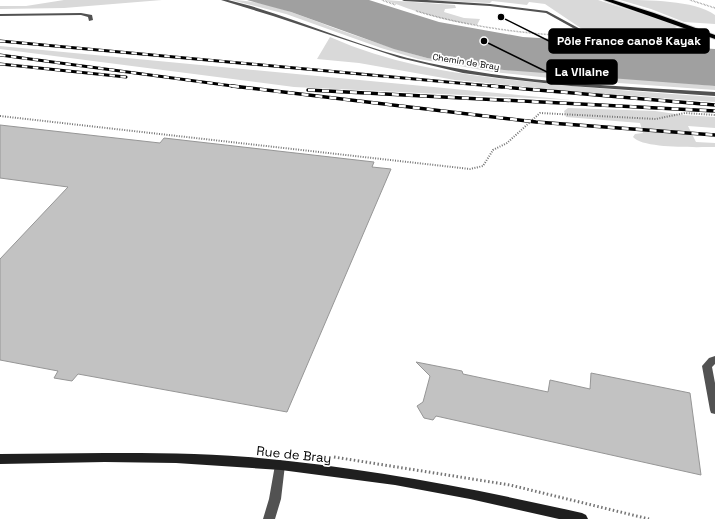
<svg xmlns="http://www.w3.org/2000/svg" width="715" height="519" font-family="'Space Grotesk',sans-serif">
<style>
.green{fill:#d9d9d9}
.water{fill:#a0a0a0}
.building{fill:#c2c2c2;stroke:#969696}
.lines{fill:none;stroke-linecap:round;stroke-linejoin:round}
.primary-casing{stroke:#dbdbdb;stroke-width:2}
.path-far2{stroke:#747474;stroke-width:1.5;stroke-dasharray:0.5 1;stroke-linecap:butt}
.path-far1{stroke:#747474;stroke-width:2;stroke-dasharray:1 1.5;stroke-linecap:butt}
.path{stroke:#747474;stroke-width:3;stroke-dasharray:1.5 2.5;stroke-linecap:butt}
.lane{fill:#525252;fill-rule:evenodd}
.street{fill:#525252;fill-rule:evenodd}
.secondary{fill:#1f1f1f;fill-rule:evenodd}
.primary{fill:#000;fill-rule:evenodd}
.rail-far1-casing{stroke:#000;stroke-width:3}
.rail-casing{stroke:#000;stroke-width:3.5}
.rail-far1{stroke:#fff;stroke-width:2;stroke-dasharray:5.5;stroke-linecap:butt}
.rail{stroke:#fff;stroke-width:2.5;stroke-dasharray:7;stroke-linecap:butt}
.labels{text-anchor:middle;stroke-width:3.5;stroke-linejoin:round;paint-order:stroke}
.far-street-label{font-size:9px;fill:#000;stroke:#fff}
.near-street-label{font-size:13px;fill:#000;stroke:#fff}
.leader{fill:none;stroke:#000;stroke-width:1.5}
.callout-dot{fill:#000;stroke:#fff;stroke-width:1.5}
.callout{fill:#000;stroke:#000;stroke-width:1.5}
.callout-label{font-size:12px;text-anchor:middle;font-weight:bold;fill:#fff}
</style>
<rect width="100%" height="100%" fill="#fff"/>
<path class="green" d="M64 0H162L64 8 0 9V6H26Z
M231 0C265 0 299 15 331 27 362 38 394 49 427 58L715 86V90L550 78 493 72 443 63 418 59 381 48 286 14Z
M385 0 455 5 456 8 445 9 444 12 464 18 480 19 477 25C446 22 414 11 385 0Z
M419 0H598L667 22 678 26 675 27 679 29 638 37 623 38 594 34 588 33 545 4 529 2 527 5 492 1 490 3Z
M620 0C648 0 694 0 715 15V24L684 22 651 9Z
M330 37C397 67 470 76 542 83 600 89 657 93 715 97V102L569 91 455 80 359 63 317 59Z
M0 46 571 100 294 87 0 49Z
M568 108 655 111 683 115 715 117V128L688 126 696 142 715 143V147C699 147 643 149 633 137L635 134 643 133 640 123 566 117 564 111Z"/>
<path class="water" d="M247 0H369L439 22 523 37 715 49V86L504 70 427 58 394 49 291 12Z"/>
<path class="building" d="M0 125 160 143 164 138 374 162 372 167 391 169 287 412 78 374 72 381 54 378 58 371 0 360V259L68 187 0 178Z
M416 362 462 371 463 374 548 392 550 380 590 389 591 373 690 393 701 475 436 416 433 420 424 418 417 406 423 402 430 376Z"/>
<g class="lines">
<defs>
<path id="primary" d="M604 0H613L654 13 715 35V39Z"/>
</defs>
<use href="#primary" class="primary-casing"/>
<path class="path-far2" d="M382 0 396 5
M690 0 715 8
M416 11C466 26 517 33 569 36
M602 38 697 43"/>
<path class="path-far1" d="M0 116 470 169 483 166 493 150 507 143 540 113 656 119 685 113 715 115"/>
<path class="path" d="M334 457 510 485 649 519"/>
<path class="lane" d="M402 0H427L490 4 547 11 595 37 591 38 546 13 490 6 404 1Z
M81 13 92 15 93 20 89 21 88 17 81 15 0 16V14Z
M715 356V364L712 367 715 383V414L711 413 710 410 702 366 709 358Z
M280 460 284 462 285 465 281 499 275 519H263L269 499 275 465 276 462Z"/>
<path class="street" d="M221 0H228L251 6C310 24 368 50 429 63 523 83 620 86 715 92V96L571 86 499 78 463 73 400 58 273 16Z"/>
<path class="secondary" d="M105 453C153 453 200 453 248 457 361 467 472 488 582 513L586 515 588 519H559L470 499 395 485 281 470 176 463 105 462 0 464V454Z"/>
<use href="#primary" class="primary"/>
<defs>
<path id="rail-far1" d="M0 41 502 87
M0 55 240 87
M0 64 126 77"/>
<path id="rail" d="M232 86 536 122 715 135
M491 86 715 105
M308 90 715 111"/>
</defs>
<use href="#rail-far1" class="rail-far1-casing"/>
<use href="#rail" class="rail-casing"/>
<use href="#rail-far1" class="rail-far1"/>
<use href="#rail" class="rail"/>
</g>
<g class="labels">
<g class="far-street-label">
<text transform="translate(466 62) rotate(9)" y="3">Chemin de Bray</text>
</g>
<g class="near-street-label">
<text transform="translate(294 454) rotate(6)" y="5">Rue de Bray</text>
</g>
</g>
<path class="leader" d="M501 17L549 41M484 41L547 72"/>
<g class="callout-dot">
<circle cx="501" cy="17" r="4"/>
<circle cx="484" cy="41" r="4"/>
</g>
<g class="callout">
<rect x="549" y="29" width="160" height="24" rx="4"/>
<rect x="547" y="60" width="70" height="24" rx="4"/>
</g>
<g class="callout-label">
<text x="629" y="45">Pôle France canoë Kayak</text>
<text x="582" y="76">La Vilaine</text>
</g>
</svg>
